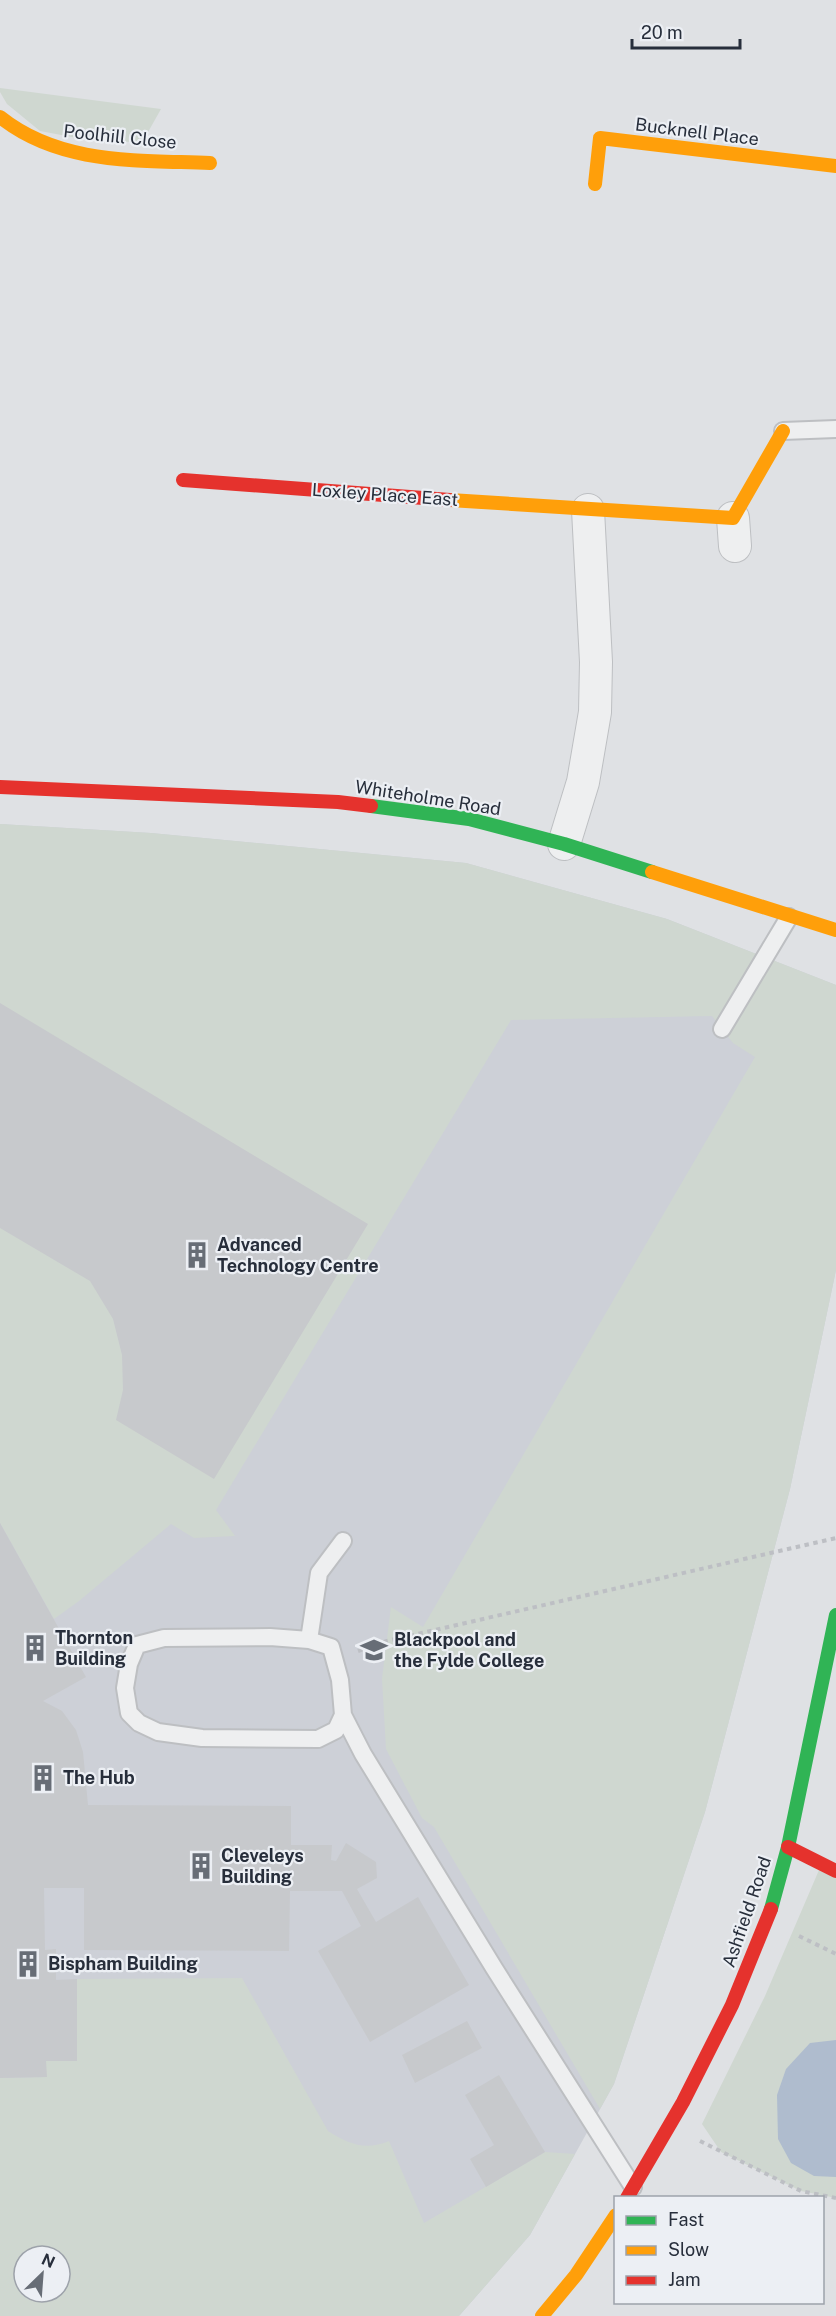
<svg xmlns="http://www.w3.org/2000/svg" width="836" height="2316" font-family="'Public Sans',sans-serif">
<style>
.built{fill:#cdd0d7;fill-rule:evenodd}
.green{fill:#cfd7d0;fill-rule:evenodd}
.water{fill:#afbcce}
.building{fill:#c7c9cc}
.lines{fill:none;stroke-linecap:round;stroke-linejoin:round}
.lane-casing{stroke:#bdbfc2;stroke-width:20}
.street-casing{stroke:#bdbfc2;stroke-width:34}
.path{stroke:#bdbfc4;stroke-width:4;stroke-dasharray:4.5 4.5;stroke-linecap:butt}
.lane{stroke:#eeeff0;stroke-width:16}
.street{stroke:#eeeff0;stroke-width:32}
.fast{stroke:#30b455;stroke-width:14}
.slow{stroke:#ff9f0a;stroke-width:14}
.jam{stroke:#e5322d;stroke-width:14}
.labels{text-anchor:middle;stroke-width:4.5;stroke-linejoin:round;paint-order:stroke}
.street-label{font-size:18px;fill:#272e3b;stroke:#eceff4}
.poi-label{font-size:18px;font-weight:bold;fill:#272e3b;stroke:#eceff4;text-anchor:start}
</style>
<rect width="100%" height="100%" fill="#dfe1e4"/>
<path class="built" d="M0 824 151 833 466 863 667 919 836 985V1270L790 1489 705 1812 614 2084 530 2235 459 2316H0ZM24 2256H60V2292H24Z"/>
<path class="green" d="M0 88 161 109 143 141 104 143 40 131 7 104 0 92Z
M0 824 151 833 466 863 667 919 836 985V1270L790 1489 705 1812 614 2084 600 2109 434 1827 422 1818 386 1749 382 1679 391 1607 423 1627 755 1057 733 1043 712 1016 511 1020 216 1510 235 1536 194 1538 171 1524 79 1601 54 1619 0 1523Z
M819 1870 836 1878V2198L801 2191 721 2152 702 2124 765 1996Z
M242 1978 328 2131C349 2144 365 2151 389 2141L424 2223 545 2152 575 2154 530 2235 459 2316H0V2078L46 2077V2061H77V1979ZM24 2256H60V2292H24Z"/>
<path class="water" d="M836 2040V2177L814 2176 791 2163 778 2139 777 2095 786 2069 810 2043Z"/>
<path class="building" d="M0 1003 368 1224 214 1479 116 1420 123 1390 122 1355 113 1319 90 1281 0 1228Z
M0 1523 86 1677 43 1701 62 1711 76 1730 83 1752 88 1805 291 1806V1845H332L331 1860 336 1861 346 1843 376 1862 377 1878 357 1889 376 1922 418 1897 469 1985 370 2042 318 1951 361 1926 342 1891H290L289 1951 84 1950V1888H44L45 1950 56 1949V1980L77 1979V2061H46L47 2077 0 2078Z
M467 2021 482 2048 415 2083 402 2055Z
M499 2075 545 2152 486 2187 470 2159 494 2145 465 2095Z"/>
<g class="lines">
<defs>
<path id="lane" d="M783 431 836 429
M722 1029 789 917
M309 1640 319 1573 343 1541
M343 1715 336 1730 318 1739 202 1738 158 1732 139 1723 129 1713 125 1688 129 1664 137 1645 164 1638 270 1637 309 1640 331 1647 340 1680 343 1715 363 1754 494 1968 633 2187"/>
<path id="street" d="M733 518 735 546
M564 844 583 782 595 712 596 662 588 510"/>
</defs>
<use href="#lane" class="lane-casing"/>
<use href="#street" class="street-casing"/>
<path class="path" d="M358 1651 387 1641 836 1538
M799 1936 836 1954
M700 2141 801 2191 836 2198"/>
<use href="#lane" class="lane"/>
<use href="#street" class="street"/>
<path class="fast" d="M371 806 469 819 564 844 652 872
M771 1909 788 1847 836 1615"/>
<path class="slow" d="M0 117C60 165 137 160 210 163
M595 184 600 138 836 166
M450 500 733 518 783 431
M652 872 836 930
M542 2316 576 2275 616 2215"/>
<path class="jam" d="M183 480 450 500
M0 787 338 802 371 806
M788 1847 836 1871
M627 2198 683 2102 732 2005 771 1909"/>
</g>
<defs>
<symbol id="building-bare" viewBox="-9 -9 18 18"><path d="M-4-6H4V6H1V3H-1V6H-4ZM-2.5-4.3h1.7v1.8h-1.7ZM.8-4.3h1.7v1.8H.8ZM-2.5-1h1.7V.8h-1.7ZM.8-1h1.7V.8H.8Z" fill="#676d76" stroke="#eceff4" stroke-width="2.5" paint-order="stroke"/></symbol>
<symbol id="university-bare" viewBox="-9 -9 18 18"><path d="M0-5L7-2L0 1L-7-2ZM-4 1L0 2.5L4 1V4Q0 6-4 4Z" fill="#676d76" stroke="#eceff4" stroke-width="2.5" paint-order="stroke"/></symbol>
</defs>
<g fill-rule="evenodd">
<use href="#building-bare" x="178" y="1236" width="38" height="38"/>
<use href="#building-bare" x="16" y="1629" width="38" height="38"/>
<use href="#university-bare" x="355" y="1631" width="38" height="38"/>
<use href="#building-bare" x="24" y="1759" width="38" height="38"/>
<use href="#building-bare" x="182" y="1847" width="38" height="38"/>
<use href="#building-bare" x="9" y="1945" width="38" height="38"/>
</g>
<g class="labels">
<g class="street-label">
<text transform="translate(697 132) rotate(7)" y="6">Bucknell Place</text>
<text transform="translate(120 137) rotate(6)" y="6">Poolhill Close</text>
<text transform="translate(385 495) rotate(4)" y="6">Loxley Place East</text>
<text transform="translate(428 798) rotate(9)" y="6">Whiteholme Road</text>
<text transform="translate(747 1912) rotate(-71)" y="6">Ashfield Road</text>
</g>
<g class="poi-label">
<text x="217" y="1251">Advanced<tspan x="217" dy="21">Technology Centre</tspan></text>
<text x="55" y="1644">Thornton<tspan x="55" dy="21">Building</tspan></text>
<text x="394" y="1646">Blackpool and<tspan x="394" dy="21">the Fylde College</tspan></text>
<text x="63" y="1784">The Hub</text>
<text x="221" y="1862">Cleveleys<tspan x="221" dy="21">Building</tspan></text>
<text x="48" y="1970">Bispham Building</text>
</g>
</g>
<rect x="614" y="2196" width="210" height="108" fill="#eceff4" stroke="#9da2aa" stroke-width="1.5"/>
<rect x="626" y="2216" width="30" height="9" fill="#30b455" stroke="#9da2aa" stroke-width="1.5"/>
<text x="668" y="2226" font-size="18" fill="#272e3b">Fast</text>
<rect x="626" y="2246" width="30" height="9" fill="#ff9f0a" stroke="#9da2aa" stroke-width="1.5"/>
<text x="668" y="2256" font-size="18" fill="#272e3b">Slow</text>
<rect x="626" y="2276" width="30" height="9" fill="#e5322d" stroke="#9da2aa" stroke-width="1.5"/>
<text x="668" y="2286" font-size="18" fill="#272e3b">Jam</text>
<g transform="translate(42 2274) rotate(25)"><circle r="28" fill="#eceff4" stroke="#9da2aa" stroke-width="1.5"/>
<path d="M0-4.5L10 22L0 15L-10 22Z" fill="#676d76"/>
<text y="-9" font-size="16" font-weight="bold" text-anchor="middle" fill="#272e3b">N</text>
</g>
<path d="M632 39v9h108v-9" fill="none" stroke="#272e3b" stroke-width="3"/>
<text x="641" y="39" font-size="18" fill="#272e3b" stroke="#eceff4" stroke-width="4.5" paint-order="stroke">20 m</text>
</svg>
